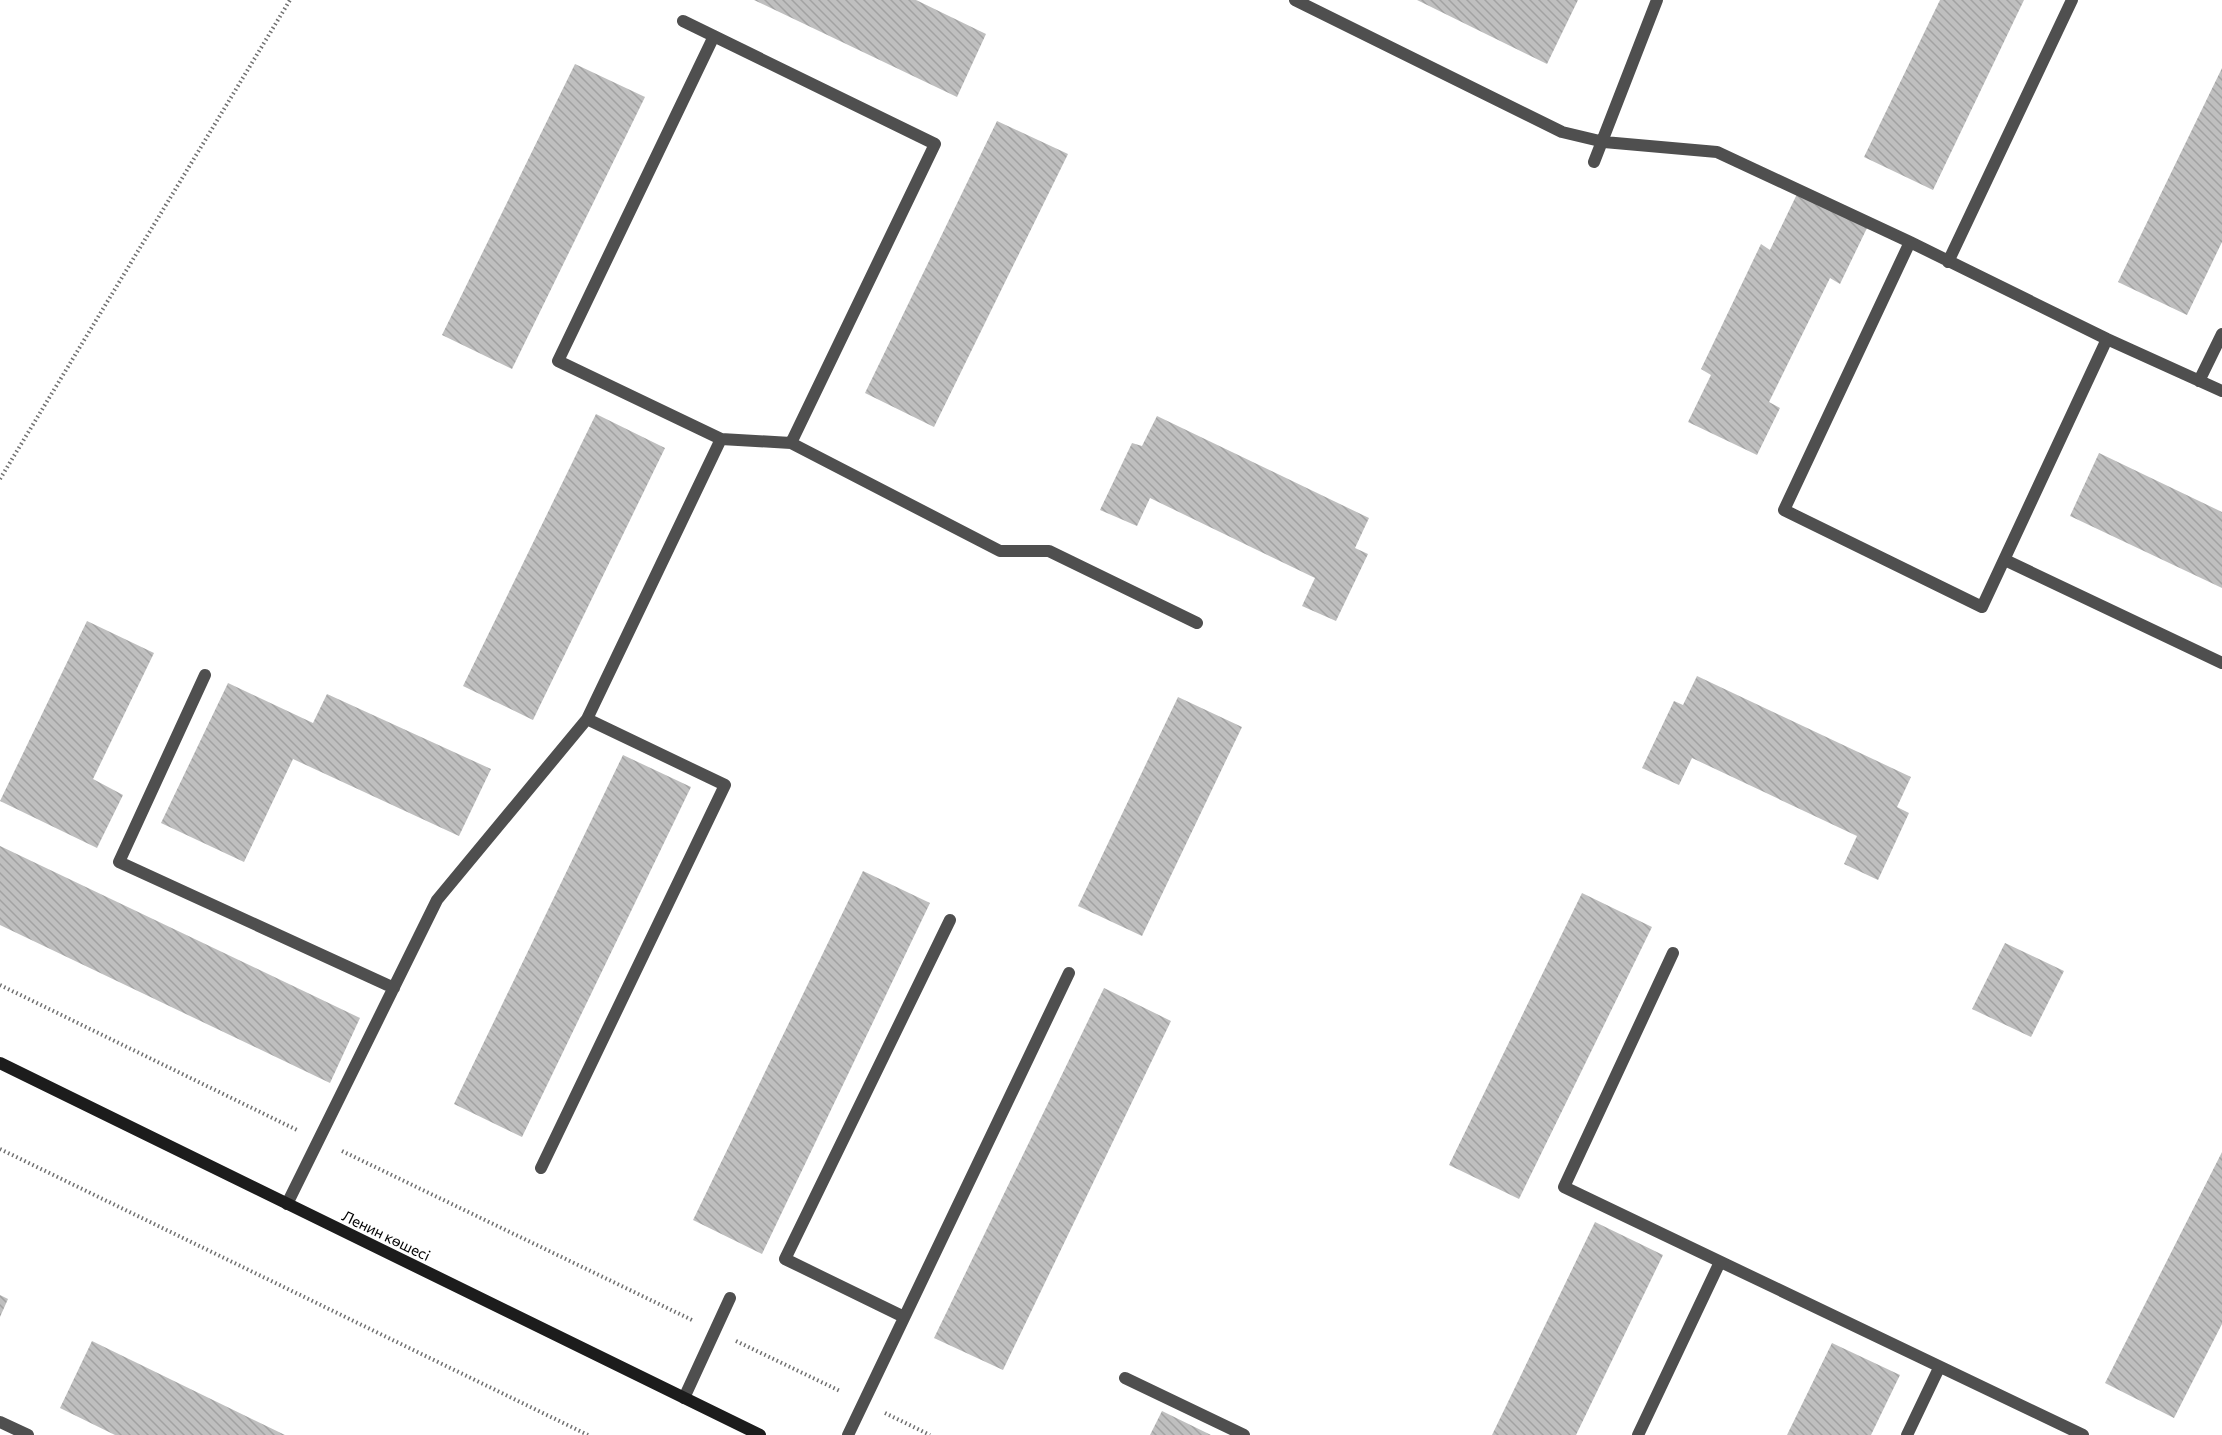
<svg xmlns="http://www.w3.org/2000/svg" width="2222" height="1435" font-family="Commissioner,sans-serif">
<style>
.building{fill:url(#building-back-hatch)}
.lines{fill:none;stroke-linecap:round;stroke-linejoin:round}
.path{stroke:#717171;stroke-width:4;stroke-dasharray:1.5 3;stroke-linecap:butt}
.lane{stroke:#4f4f4f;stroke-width:12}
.secondary{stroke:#1c1c1c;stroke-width:12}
.labels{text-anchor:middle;stroke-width:4.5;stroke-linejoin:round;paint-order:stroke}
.street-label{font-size:15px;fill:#000;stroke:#fff}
</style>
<defs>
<pattern id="building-back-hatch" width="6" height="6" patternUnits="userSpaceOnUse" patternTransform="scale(1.5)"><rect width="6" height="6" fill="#bfbfbf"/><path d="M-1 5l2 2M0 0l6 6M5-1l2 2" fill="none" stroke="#a2a2a2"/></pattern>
</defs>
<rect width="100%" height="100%" fill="#fff"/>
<path class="building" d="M754 0H916L986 34 957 97Z
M1417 0H1578L1547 64Z
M1940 0H2024L1933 190 1864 157Z
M575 64 645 97 512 369 442 335Z
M2222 68V242L2187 315 2118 282Z
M997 121 1068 154 934 427 865 393Z
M1797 194 1867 228 1840 284 1830 278 1769 402 1780 408 1757 455 1688 422 1711 375 1701 369 1761 244 1770 250Z
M596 414 665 448 533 720 463 686Z
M1157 416 1369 518 1355 548 1368 554 1336 621 1302 606 1315 578 1150 498 1137 526 1100 510 1132 443 1142 446Z
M2099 453 2222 512V588L2070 516Z
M87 621 154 653 93 779 123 795 97 848 0 801Z
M1697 676 1911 777 1897 807 1909 813 1878 880 1844 864 1857 836 1692 758 1679 785 1642 768 1674 701 1683 705Z
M228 683 313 723 327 694 491 769 459 836 293 759 244 862 161 823Z
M1178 697 1242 727 1142 936 1078 906Z
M623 755 691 787 522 1137 454 1104Z
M0 846 360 1018 330 1083 0 925Z
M863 871 930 903 762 1254 693 1220Z
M1582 893 1652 927 1519 1199 1449 1165Z
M2005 943 2064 971 2031 1037 1972 1009Z
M1104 988 1171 1021 1003 1370 934 1338Z
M2222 1152V1324L2174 1418 2105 1383Z
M1595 1222 1663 1255 1576 1435H1492Z
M0 1295 8 1299 0 1317Z
M92 1341 285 1435H115L60 1408Z
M1832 1343 1900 1375 1871 1435H1787Z
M1162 1411 1211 1435H1150Z"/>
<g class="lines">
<path class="path" d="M0 479 290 0
M0 985 297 1130
M0 1149 588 1435
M342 1151 692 1320
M736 1341 840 1391
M885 1413 930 1435"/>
<path class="lane" d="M1295 0 1562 132 1604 142 1717 152 1910 242 2107 339 2222 391
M683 21 935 144 791 443
M1594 162 1657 0
M1910 242 1784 510 1982 607 2107 339
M1948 262 2072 0
M2199 381 2222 334
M721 439 791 443 1000 551H1049L1197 623
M2005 560 2222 663
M205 675 119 862 394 988
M1673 953 1564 1187 2083 1435
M541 1168 725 785 587 719 721 439 558 361 714 36
M287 1204 437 900 587 719
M904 1317 785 1259 950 920
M1125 1378 1244 1435
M684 1398 730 1298
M0 1422 28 1435
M848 1435 1069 973
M1638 1435 1720 1262
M1907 1435 1939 1368"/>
<path class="secondary" d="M0 1063 760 1435"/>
</g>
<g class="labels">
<g class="street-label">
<text transform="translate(386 1236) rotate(26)" y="5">Ленин көшесі</text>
</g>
</g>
</svg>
